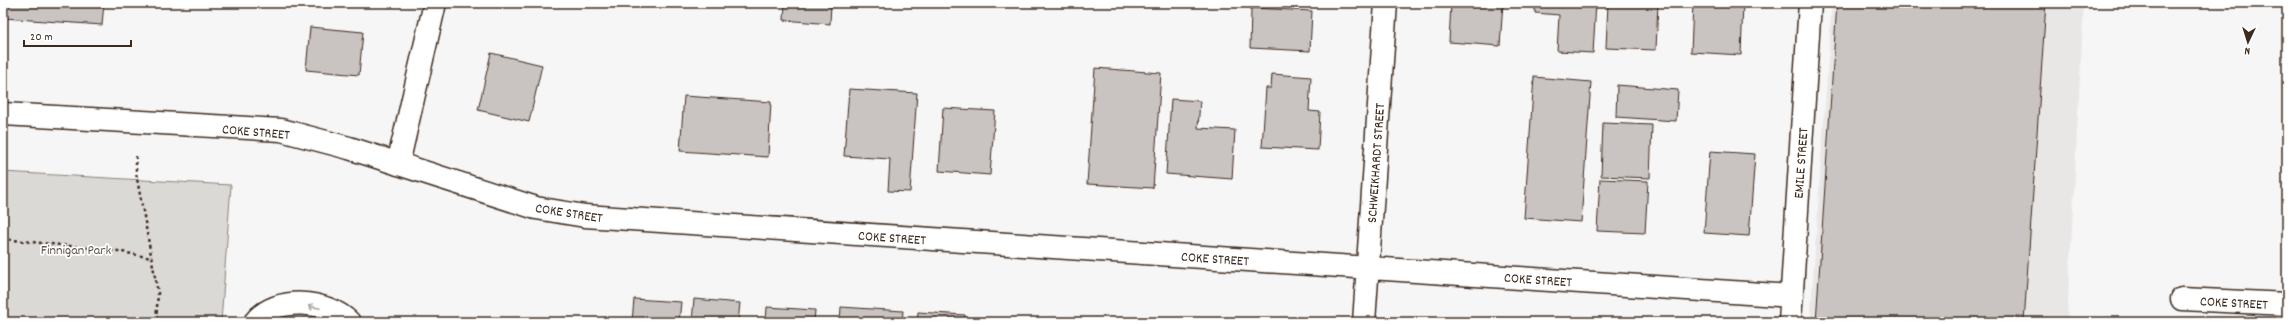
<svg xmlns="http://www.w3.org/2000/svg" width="2290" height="325" font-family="Dekko,sans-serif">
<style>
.built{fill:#e9e7e6}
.green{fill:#dbd9d6;stroke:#8b827a}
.building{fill:#c9c3c1;stroke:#3b2a1e}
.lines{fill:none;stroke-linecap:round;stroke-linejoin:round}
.minor-casing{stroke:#3b2a1e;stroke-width:25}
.path{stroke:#3b2a1e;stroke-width:2.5;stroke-dasharray:3 3;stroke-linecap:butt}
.minor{stroke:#fff;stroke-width:22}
.oneway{stroke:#a79f9a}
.labels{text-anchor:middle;stroke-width:3.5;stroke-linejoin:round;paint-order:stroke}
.street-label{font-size:14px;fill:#3b2a1e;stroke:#fff}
.park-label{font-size:14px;fill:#63564c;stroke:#fff}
</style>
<rect width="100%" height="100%" fill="#f7f6f6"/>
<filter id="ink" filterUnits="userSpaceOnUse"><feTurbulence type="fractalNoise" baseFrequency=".025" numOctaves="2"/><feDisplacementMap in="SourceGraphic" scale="8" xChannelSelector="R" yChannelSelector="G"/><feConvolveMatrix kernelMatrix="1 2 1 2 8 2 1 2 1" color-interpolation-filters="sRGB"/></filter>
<g filter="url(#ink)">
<path class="built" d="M1832 3H2084L2067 322H1810Z"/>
<path class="green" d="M3 172 231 185 221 322H3Z"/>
<path class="building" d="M3 3H104L102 25 3 18Z
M785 3H831L830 24 784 20Z
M1451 3H1503L1500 46 1449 42Z
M1535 3H1596L1593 53 1557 51 1559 15 1535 13Z
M1608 3H1658L1656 50 1606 48Z
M1693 3H1743L1741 55 1691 52Z
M1837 3H2046L2024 322H1816Z
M1251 8 1312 11 1310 51 1250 48Z
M310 27 363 32 359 75 306 70Z
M491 53 542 65 529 122 478 110Z
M1095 68 1161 73 1153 188 1087 184Z
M1272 74 1311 77 1309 111 1320 112 1318 150 1262 147 1266 88H1271Z
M1534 77 1591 82 1581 222 1524 218Z
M1617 85 1678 90 1676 121 1616 117Z
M849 89 917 93 910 192 888 191 890 159 844 156Z
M684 96 771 102 768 157 680 151Z
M1171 99 1200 101 1198 128 1235 130 1232 179 1166 174Z
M943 108 995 111 990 175 939 171Z
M1603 123 1652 125 1650 178 1601 176Z
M1710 151 1755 154 1749 236 1704 233Z
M1600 179 1648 181 1645 233 1597 231Z
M634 299 681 302 679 322H632Z
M694 299 740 303 738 322H692Z
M767 307 815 310 814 322H766Z
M841 307 903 311 902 322H840Z
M918 312 965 315V322H917Z"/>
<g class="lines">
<defs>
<path id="minor" d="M3 114 281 130 349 148 536 208 585 216 1792 296
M398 164 435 3
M2182 299 2287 304
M255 322C276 295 327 300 349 322
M1364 322 1386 3
M1790 322 1810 3"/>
</defs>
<use href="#minor" class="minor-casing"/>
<path class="path" d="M136 156V173L158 293 156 322
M3 239 118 251 151 258"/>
<use href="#minor" class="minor"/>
</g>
<defs><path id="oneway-shaft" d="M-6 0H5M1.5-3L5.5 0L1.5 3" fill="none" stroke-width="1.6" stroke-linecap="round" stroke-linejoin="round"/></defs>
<use class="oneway" href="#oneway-shaft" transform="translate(314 307) rotate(-168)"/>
</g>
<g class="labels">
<g class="street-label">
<text transform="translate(256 131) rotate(5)" y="5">COKE STREET</text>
<text transform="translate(1375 163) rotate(-86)" y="5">SCHWEIKHARDT STREET</text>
<text transform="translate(1800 163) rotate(-86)" y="5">EMILE STREET</text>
<text transform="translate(569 212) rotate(9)" y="5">COKE STREET</text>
<text transform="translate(892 237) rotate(4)" y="5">COKE STREET</text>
<text transform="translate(1215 258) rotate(4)" y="5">COKE STREET</text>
<text transform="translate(1538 279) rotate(4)" y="5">COKE STREET</text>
<text transform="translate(2234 302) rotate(3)" y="5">COKE STREET</text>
</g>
<g class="park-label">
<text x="76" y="254">Finnigan Park</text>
</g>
</g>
<rect width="2290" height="325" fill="none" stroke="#fff" stroke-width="16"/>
<rect x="8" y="8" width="2274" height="309" fill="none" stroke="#3b2a1e" stroke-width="1.5" filter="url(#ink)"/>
<g transform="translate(2248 42) rotate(184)" stroke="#ffffff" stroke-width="3" paint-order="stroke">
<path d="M0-3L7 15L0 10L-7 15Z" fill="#3b2a1e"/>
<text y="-6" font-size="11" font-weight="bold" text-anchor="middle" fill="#3b2a1e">N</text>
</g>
<path d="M24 40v6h107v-6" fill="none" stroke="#3b2a1e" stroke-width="2"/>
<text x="30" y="40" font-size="12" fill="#3b2a1e" stroke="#ffffff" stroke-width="3" paint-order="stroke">20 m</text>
</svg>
